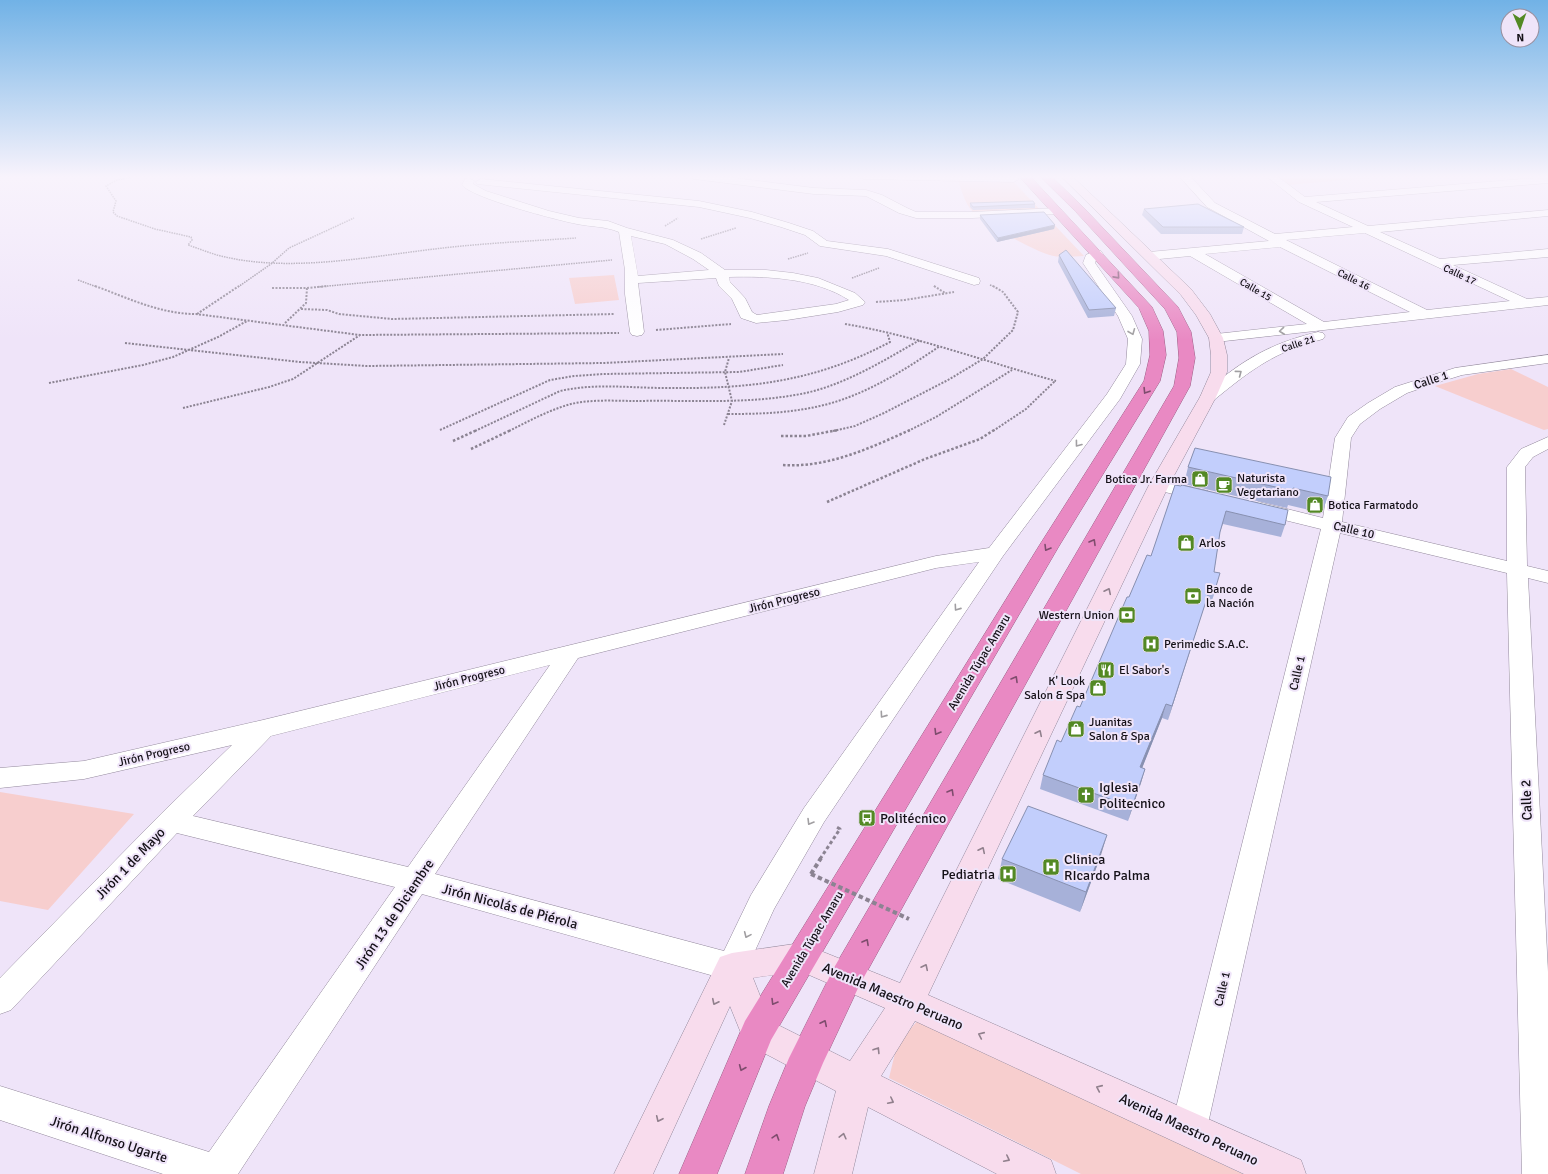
<svg xmlns="http://www.w3.org/2000/svg" width="1548" height="1174" font-family="Signika,sans-serif">
<style>
.green{fill:#f7cece}
.lines{fill:none;stroke-linecap:round;stroke-linejoin:round}
.street-casing{stroke:#93899c;stroke-width:1}
.secondary-casing{stroke:#93899c;stroke-width:1}
.highway-casing{stroke:#9e5f87;stroke-width:1}
.path-far4{stroke:#8b8392;stroke-width:1.5;stroke-dasharray:1.5 1;stroke-linecap:butt}
.path-far3{stroke:#8b8392;stroke-width:2;stroke-dasharray:2 1.5;stroke-linecap:butt}
.path-far2{stroke:#8b8392;stroke-width:2.5;stroke-dasharray:2.5 2;stroke-linecap:butt}
.path-far1{stroke:#8b8392;stroke-width:3;stroke-dasharray:3.5 2.5;stroke-linecap:butt}
.path{stroke:#8b8392;stroke-width:4;stroke-dasharray:4.5 3;stroke-linecap:butt}
.street{fill:#fff;fill-rule:evenodd}
.secondary{fill:#f8dced;fill-rule:evenodd}
.highway{fill:#e989c3;fill-rule:evenodd}
.path-bridge{stroke:#8b8392;stroke-width:4;stroke-dasharray:4.5 3;stroke-linecap:butt}
.wall{fill:#a7b1d9}
.shaded-wall{fill:#8890b0}
.building{fill:#c2cefc;stroke:#8890b0}
.oneway{stroke:#7e4c6d}
.oneway2{stroke:#a19fa2}
.oneway3{stroke:#91808d}
.labels{text-anchor:middle;stroke-width:4;stroke-linejoin:round;paint-order:stroke}
.far-street-label{font-size:10px;fill:#141017;stroke:#efe4f9}
.street-label{font-size:12px;fill:#141017;stroke:#efe4f9}
.poi-label{font-size:12px;fill:#141017;stroke:#efe4f9;text-anchor:start}
.near-poi-label{font-size:14px;fill:#141017;stroke:#efe4f9;text-anchor:start}
.near-street-label{font-size:14px;fill:#141017;stroke:#efe4f9}
</style>
<rect width="100%" height="100%" fill="#efe4f9"/>
<path class="green" d="M957 176H1008L1084 256C1075 256 1063 258 1054 256 1039 254 983 223 973 212 964 203 961 188 957 176Z
M1275 176H1393L1287 185Z
M614 275 619 300 575 304 569 278Z
M1511 369 1548 387V429L1544 430 1435 386 1478 374Z
M0 792 134 814 48 910 0 901Z
M918 1020 1243 1174H1081L889 1078 897 1045Z"/>
<g class="lines">
<defs>
<path id="street" d="M689 176H719L814 188 866 190 882 195 907 208 916 212H972L1058 208 1063 211 1058 214 972 218H916L899 213 866 196 814 194 694 179Z
M859 176H1014L1019 179 1014 182 864 179Z
M1179 176H1190L1215 203 1275 234 1353 227 1299 202 1266 176H1277L1305 197 1548 177V183L1316 202 1368 226 1548 210V216L1380 232 1440 259 1548 249V257L1453 265 1527 299 1548 297V305L1216 342 1211 341 1209 338 1211 335 1216 334 1307 324 1190 256 1149 260 1145 259 1143 256 1145 253 1149 252 1269 241 1207 207ZM1365 233 1510 301 1427 310 1286 240ZM1280 247 1410 312 1324 322 1205 254Z
M469 178 474 181 473 184 486 191 549 211 579 218 608 221 627 228 673 240 701 253 725 270H766L793 273 818 278 855 293 865 302 863 305 838 312 787 320 756 323 741 318 732 299 719 286 716 278 638 283 644 332 642 335 637 336 632 335 630 332 625 294V270L619 232C604 226 592 227 577 224 557 220 472 198 462 185L465 179ZM631 236 665 244 693 259 709 270 638 276ZM729 277C768 276 815 278 849 300L836 304 757 315 752 312 745 298 730 282Z
M481 179 699 201 752 212 789 223 813 231 827 241 888 249 979 278 980 281 979 284 974 285 886 256 820 246 805 235 781 227 750 218 699 207 477 184 476 182Z
M1097 250 1101 251 1103 254 1096 260 1095 263 1132 316 1142 339 1140 364 1120 399 1003 556 824 822 774 909 743 977 732 981 422 894 238 1174H163L0 1120V1086L209 1152 395 887 177 833 11 1010 0 1014V978L161 814 232 745 84 779 0 788V768L84 761 263 720 936 556 989 548 1107 394 1126 364 1128 339 1118 316 1083 263 1086 255ZM979 562 804 808 751 895 724 951 435 874 578 658 936 568ZM550 665 408 867 193 816 271 736Z
M1318 332 1323 333 1325 336 1323 339C1274 352 1252 369 1214 400L1208 402 1202 400 1200 397C1205 390 1214 384 1221 379 1252 354 1280 341 1318 332Z
M1548 355V363L1462 375 1433 384 1407 393 1380 409 1360 424 1351 438 1342 522 1507 561V467L1521 449 1548 437V449L1533 457 1525 467 1527 566 1548 571V583L1528 578 1548 972V1174H1522L1507 573 1340 533 1207 1128 1202 1141 1189 1146 1176 1141 1171 1128 1321 529 1252 512 1250 508 1252 504 1259 502 1323 518 1335 438 1348 417 1368 403 1395 387 1455 368Z
M1159 480 1208 491 1210 495 1208 499 1201 501 1153 489 1150 485 1153 481Z"/>
<path id="secondary" d="M1061 176H1072L1191 289 1210 314 1223 338 1227 355V372L1216 397 1169 485 928 995 1301 1160 1306 1174H1244L915 1021 881 1076 1051 1160 1056 1174H997L868 1107 852 1174H814L836 1091 745 1043 730 1006 653 1174H614L720 957 732 953 801 943 900 983 1149 485 1200 397 1211 372V355L1209 338 1196 315 1181 295ZM800 971 885 1008 850 1061 770 1021 753 978Z
M1535 176H1548V182L1536 178Z"/>
<path id="highway" d="M1019 176H1030L1152 307 1163 331 1166 355 1160 381 1059 546 771 1040 717 1174H679L745 1021 1039 546 1144 381 1150 355 1149 331 1139 308Z
M1040 176H1051L1084 208 1178 307 1191 332 1195 358 1190 386 859 986 823 1063 805 1106 783 1174H745L769 1106 789 1058 835 966 1174 386 1179 358 1177 332 1165 309 1076 212Z"/>
</defs>
<use href="#street" class="street-casing"/>
<use href="#secondary" class="secondary-casing"/>
<use href="#highway" class="highway-casing"/>
<path class="path-far4" d="M137 176 117 180 106 186 116 201 113 212 117 216 155 229 191 237 192 240 188 245C197 248 207 252 217 255 288 274 371 256 443 248 487 243 532 241 576 238
M665 226 678 218
M701 239 736 228
M788 259 808 253
M852 278 879 268
M78 280 97 287
M990 285 995 287
M934 286 936 287
M238 287 271 264 289 248 354 218
M317 287 612 260"/>
<path class="path-far3" d="M95 286C128 298 160 314 196 314L360 335 619 333
M934 286 945 293
M272 288H307L306 303 284 324
M307 288 328 286
M876 302 905 300 954 292
M301 309 327 310 339 314 392 319 615 314
M197 314 239 286
M845 324C917 336 986 362 1056 381
M656 330 731 324
M125 343 300 362 367 366 604 363 783 354
M49 383 143 365 173 357 218 337 247 321
M183 408 269 387 293 379 360 335
M728 414C759 414 790 413 820 406 864 396 903 371 940 346
M724 425 732 401 725 372 729 358
M440 430 550 380 574 376 603 374 739 372 783 365
M475 431 560 391C595 383 630 388 666 388 749 389 815 382 890 342L887 332
M509 431C529 421 549 410 571 404 592 399 616 401 637 401 690 400 744 404 795 395 840 388 881 362 920 340
M833 431 855 426 884 413 948 380 983 359 1013 330 1018 312 1003 292 993 286
M908 431 936 417 1012 370
M993 431 1026 409 1055 381"/>
<path class="path-far2" d="M781 436H806L838 430
M453 441 477 430
M471 449 511 430
M783 465C828 468 870 448 910 430
M827 502 925 459 980 439 994 430"/>
<path class="path-far1" d="M820 859 840 829 835 826"/>
<path class="path" d="M811 874 821 858"/>
<use href="#street" class="street"/>
<use href="#secondary" class="secondary"/>
<use href="#highway" class="highway"/>
<path class="path-bridge" d="M811 874 909 919"/>
</g>
<path class="wall" d="M970 203 1035 204V208L973 210 970 207Z
M1144 209 1244 227 1242 234H1161L1142 215Z
M980 215 1055 225 1054 229 997 242 980 219Z
M1059 255 1116 308 1114 316 1088 318 1058 262Z
M1195 448 1328 496 1322 513 1288 505 1287 508 1184 484 1188 467Z
M1175 485 1285 525 1281 537 1223 524 1220 532 1214 572 1217 586 1210 606 1205 604 1168 720 1162 718 1142 768 1145 769 1128 821 1040 789 1043 775 1080 707 1129 597 1151 556Z
M1101 855 1080 912 998 879 1002 859Z"/>
<path class="shaded-wall" d="M1055 225 1054 229 997 242 998 238Z
M1209 592 1205 604 1168 720 1172 706Z
M1166 704 1162 718 1137 781 1140 767Z
M1145 769 1141 783 1128 821 1132 807Z
M1107 835 1101 855 1080 912 1086 892Z"/>
<path class="building" d="M1033 201 1035 204 973 207 970 203Z
M1198 204 1244 227H1163L1144 209Z
M1044 212 1055 225 998 238 980 215Z
M1066 250 1116 308 1089 310 1059 255Z
M1195 448 1331 477 1328 496 1293 488V491L1188 467Z
M1175 485 1181 486 1182 485 1288 510 1285 525 1226 511 1220 532 1214 572 1220 573 1214 593 1209 592 1172 706 1166 704 1140 767 1145 769 1132 807 1043 775 1057 740 1061 742 1077 706 1080 707 1127 597H1129L1147 555 1151 556Z
M1028 806 1107 835 1086 892 1002 859Z"/>
<defs><path id="oneway-chevron" d="M-2-3.5L2.5 0L-2 3.5" fill="none" stroke-width="1.6" stroke-linecap="round" stroke-linejoin="round"/></defs>
<g class="oneway">
<use href="#oneway-chevron" transform="translate(1117 276) rotate(48)"/>
<use href="#oneway-chevron" transform="translate(1146 391) rotate(122)"/>
<use href="#oneway-chevron" transform="translate(1093 542) rotate(-60)"/>
<use href="#oneway-chevron" transform="translate(1047 548) rotate(121)"/>
<use href="#oneway-chevron" transform="translate(1015 679) rotate(-60)"/>
<use href="#oneway-chevron" transform="translate(937 732) rotate(121)"/>
<use href="#oneway-chevron" transform="translate(951 792) rotate(-60)"/>
<use href="#oneway-chevron" transform="translate(866 942) rotate(-61)"/>
<use href="#oneway-chevron" transform="translate(774 1002) rotate(121)"/>
<use href="#oneway-chevron" transform="translate(824 1023) rotate(-64)"/>
<use href="#oneway-chevron" transform="translate(742 1068) rotate(113)"/>
<use href="#oneway-chevron" transform="translate(776 1137) rotate(-72)"/>
</g>
<g class="oneway2">
<use href="#oneway-chevron" transform="translate(1282 331) rotate(174)"/>
<use href="#oneway-chevron" transform="translate(1132 332) rotate(68)"/>
<use href="#oneway-chevron" transform="translate(1239 373) rotate(-37)"/>
<use href="#oneway-chevron" transform="translate(1078 444) rotate(127)"/>
<use href="#oneway-chevron" transform="translate(957 608) rotate(125)"/>
<use href="#oneway-chevron" transform="translate(883 715) rotate(125)"/>
<use href="#oneway-chevron" transform="translate(810 822) rotate(121)"/>
<use href="#oneway-chevron" transform="translate(747 935) rotate(114)"/>
</g>
<g class="oneway3">
<use href="#oneway-chevron" transform="translate(1108 591) rotate(-64)"/>
<use href="#oneway-chevron" transform="translate(1039 733) rotate(-64)"/>
<use href="#oneway-chevron" transform="translate(982 850) rotate(-64)"/>
<use href="#oneway-chevron" transform="translate(925 967) rotate(-64)"/>
<use href="#oneway-chevron" transform="translate(715 1002) rotate(116)"/>
<use href="#oneway-chevron" transform="translate(981 1035) rotate(-156)"/>
<use href="#oneway-chevron" transform="translate(877 1050) rotate(-58)"/>
<use href="#oneway-chevron" transform="translate(1099 1088) rotate(-156)"/>
<use href="#oneway-chevron" transform="translate(891 1101) rotate(27)"/>
<use href="#oneway-chevron" transform="translate(659 1119) rotate(115)"/>
<use href="#oneway-chevron" transform="translate(843 1136) rotate(-76)"/>
<use href="#oneway-chevron" transform="translate(1007 1159) rotate(27)"/>
</g>
<linearGradient id="sky" x2="0" y2="1"><stop stop-color="#71b2e6"/><stop offset="0.52" stop-color="#f8f3fc"/><stop offset="1" stop-color="#f8f3fc" stop-opacity="0"/></linearGradient>
<rect width="1548" height="340" fill="url(#sky)"/>
<defs>
<symbol id="shop-square" viewBox="-11 -11 22 22"><rect x="-9" y="-9" width="18" height="18" rx="4" fill="#538924" stroke="#efe4f9"/><path d="M-5-2.5h2.3a2.7 3.5 0 0 1 5.4 0H5L5.5 6h-11ZM-1.5-2.5h3a1.5 2.3 0 0 0-3 0Z" fill="#fff"/></symbol>
<symbol id="cafe-square" viewBox="-11 -11 22 22"><rect x="-9" y="-9" width="18" height="18" rx="4" fill="#538924" stroke="#efe4f9"/><path d="M-5.5-4.5H6V0H3Q3 3.5 0 3.5H-2.5Q-5.5 3.5-5.5 0ZM3-3.2v2h1.7v-2ZM-6 4.5H4V6H-6Z" fill="#fff"/></symbol>
<symbol id="bank-square" viewBox="-11 -11 22 22"><rect x="-9" y="-9" width="18" height="18" rx="4" fill="#538924" stroke="#efe4f9"/><path d="M-6-4H6V4H-6ZM0-2.3a2.3 2.3 0 1 0 0 4.6a2.3 2.3 0 1 0 0-4.6Z" fill="#fff"/></symbol>
<symbol id="hospital-square" viewBox="-11 -11 22 22"><rect x="-9" y="-9" width="18" height="18" rx="4" fill="#538924" stroke="#efe4f9"/><path d="M-5-5h3v3.5h4V-5h3V5h-3V1.5h-4V5h-3Z" fill="#fff"/></symbol>
<symbol id="restaurant-square" viewBox="-11 -11 22 22"><rect x="-9" y="-9" width="18" height="18" rx="4" fill="#538924" stroke="#efe4f9"/><path d="M-5-6h1v4h1v-4h1v4h1v-4h1v5L-1.5 .5V6h-2V.5L-5-1ZM5-6V6H3V1.5H1.5Q1.5-4 5-6Z" fill="#fff"/></symbol>
<symbol id="church-square" viewBox="-11 -11 22 22"><rect x="-9" y="-9" width="18" height="18" rx="4" fill="#538924" stroke="#efe4f9"/><path d="M-1.2-6h2.4v3.5h3.3v2.4h-3.3V6h-2.4V-.1h-3.3v-2.4h3.3Z" fill="#fff"/></symbol>
<symbol id="bus-square" viewBox="-11 -11 22 22"><rect x="-9" y="-9" width="18" height="18" rx="4" fill="#538924" stroke="#efe4f9"/><path d="M-5-6H5V4H4V6H2V4H-2V6H-4V4H-5ZM-3.5-4V0h7V-4ZM-3.5 1.2v1.5H-2V1.2ZM2 1.2v1.5H3.5V1.2Z" fill="#fff"/></symbol>
</defs>
<g fill-rule="evenodd">
<use href="#shop-square" x="1190" y="469" width="20" height="20"/>
<use href="#cafe-square" x="1214" y="475" width="20" height="20"/>
<use href="#shop-square" x="1305" y="495" width="20" height="20"/>
<use href="#shop-square" x="1176" y="533" width="20" height="20"/>
<use href="#bank-square" x="1183" y="586" width="20" height="20"/>
<use href="#bank-square" x="1117" y="605" width="20" height="20"/>
<use href="#hospital-square" x="1141" y="634" width="20" height="20"/>
<use href="#restaurant-square" x="1096" y="660" width="20" height="20"/>
<use href="#shop-square" x="1088" y="678" width="20" height="20"/>
<use href="#shop-square" x="1066" y="719" width="20" height="20"/>
<use href="#church-square" x="1076" y="785" width="20" height="20"/>
<use href="#bus-square" x="857" y="808" width="20" height="20"/>
<use href="#hospital-square" x="1041" y="857" width="20" height="20"/>
<use href="#hospital-square" x="998" y="864" width="20" height="20"/>
</g>
<g class="labels">
<g class="far-street-label">
<text transform="translate(1460 274) rotate(25)" y="4">Calle 17</text>
<text transform="translate(1354 279) rotate(27)" y="4">Calle 16</text>
<text transform="translate(1256 289) rotate(30)" y="4">Calle 15</text>
<text transform="translate(1298 343) rotate(-18)" y="4">Calle 21</text>
</g>
<g class="street-label">
<text transform="translate(1431 380) rotate(-18)" y="4">Calle 1</text>
<text transform="translate(1354 530) rotate(13)" y="4">Calle 10</text>
<text transform="translate(784 600) rotate(-14)" y="4">Jirón Progreso</text>
<text transform="translate(979 662) rotate(-59)" y="4">Avenida Túpac Amaru</text>
<text transform="translate(1297 673) rotate(-77)" y="4">Calle 1</text>
<text transform="translate(469 678) rotate(-14)" y="4">Jirón Progreso</text>
<text transform="translate(154 754) rotate(-13)" y="4">Jirón Progreso</text>
<text transform="translate(812 939) rotate(-59)" y="4">Avenida Túpac Amaru</text>
<text transform="translate(1222 989) rotate(-77)" y="4">Calle 1</text>
</g>
<g class="poi-label">
<text x="1237" y="482">Naturista<tspan x="1237" dy="14">Vegetariano</tspan></text>
<text x="1187" y="483" text-anchor="end">Botica Jr. Farma</text>
<text x="1328" y="509">Botica Farmatodo</text>
<text x="1199" y="547">Arlos</text>
<text x="1206" y="593">Banco de<tspan x="1206" dy="14">la Nación</tspan></text>
<text x="1114" y="619" text-anchor="end">Western Union</text>
<text x="1164" y="648">Perimedic S.A.C.</text>
<text x="1119" y="674">El Sabor's</text>
<text x="1085" y="685" text-anchor="end">K' Look<tspan x="1085" dy="14">Salon &amp; Spa</tspan></text>
<text x="1089" y="726">Juanitas<tspan x="1089" dy="14">Salon &amp; Spa</tspan></text>
</g>
<g class="near-poi-label">
<text x="1099" y="792">Iglesia<tspan x="1099" dy="16">Politecnico</tspan></text>
<text x="880" y="823">Politécnico</text>
<text x="1064" y="864">Clinica<tspan x="1064" dy="16">RIcardo Palma</tspan></text>
<text x="995" y="879" text-anchor="end">Pediatria</text>
</g>
<g class="near-street-label">
<text transform="translate(1526 800) rotate(-92)" y="5">Calle 2</text>
<text transform="translate(130 863) rotate(-46)" y="5">Jirón 1 de Mayo</text>
<text transform="translate(510 906) rotate(15)" y="5">Jirón Nicolás de Piérola</text>
<text transform="translate(394 914) rotate(-56)" y="5">Jirón 13 de Diciembre</text>
<text transform="translate(893 996) rotate(23)" y="5">Avenida Maestro Peruano</text>
<text transform="translate(1189 1129) rotate(25)" y="5">Avenida Maestro Peruano</text>
<text transform="translate(109 1139) rotate(18)" y="5">Jirón Alfonso Ugarte</text>
</g>
</g>
<g transform="translate(1520 28) rotate(178)"><circle r="19" fill="#efe4f9" stroke="#978f9f"/>
<path d="M0-3L7 15L0 10L-7 15Z" fill="#538924"/>
<text y="-6" font-size="11" font-weight="bold" text-anchor="middle" fill="#141017">N</text>
</g>
</svg>
